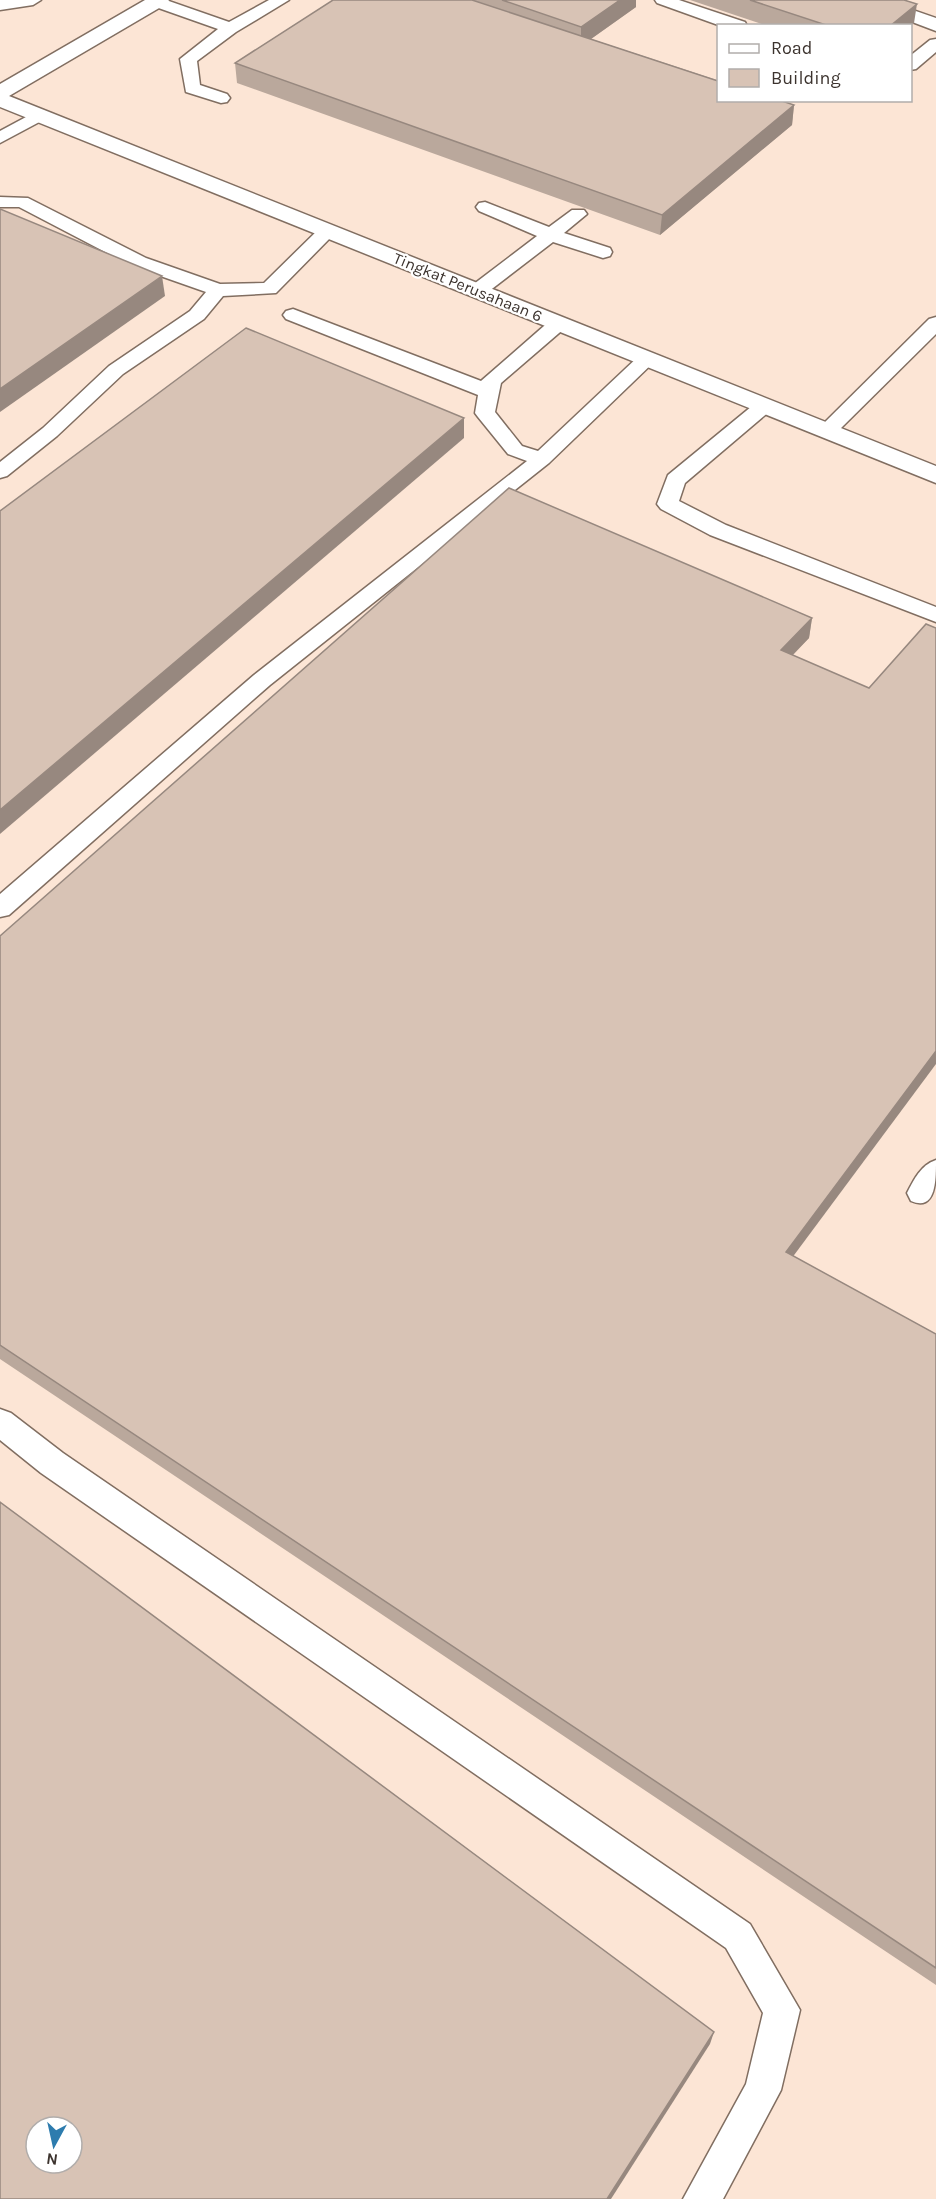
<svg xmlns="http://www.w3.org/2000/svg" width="936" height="2199" viewBox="0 0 936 2199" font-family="Karla,sans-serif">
	<rect width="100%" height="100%" fill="#fcf3ed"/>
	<!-- built -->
	<path fill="#fce5d5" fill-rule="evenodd" d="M0 0H936V2199H0ZM718 26H910V100H718ZM36 2127H72V2163H36Z"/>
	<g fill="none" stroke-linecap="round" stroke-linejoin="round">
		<defs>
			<g id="lane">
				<path d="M0 0H41L33 5 0 10Z"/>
				<path d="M149 0H166L229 22 269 0H289L236 32 197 61 200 85 227 94 230 98 227 102 221 103 186 92 180 59 218 29 150 5Z"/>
				<path d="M655 0H679L745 22 747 26H721L657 3Z"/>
				<path d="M860 0H884L936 18V31L862 3Z"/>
				<path d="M936 39V52L916 69 910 70V56L930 40Z"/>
				<path d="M39 110 45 111 48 115 45 119 0 143V131Z"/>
				<path d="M0 197 28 198 146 258 220 284 264 283 321 227H335L337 231 276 293 223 296 204 319 123 374 57 436 7 476 0 478V462L43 428 109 366 190 311 206 292 132 266 19 207H0Z"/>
				<path d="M485 202 549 227 572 210H584L587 214 564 233 610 248 612 252 610 256 603 258 553 242 484 295H470L467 291 470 287 537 236 479 211 476 207 479 203Z"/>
				<path d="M293 309 481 381 552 319H566L569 323 566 327 501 383 495 412 522 446 538 451 640 355H654L657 359 549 463 270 685 9 915 0 917V894L254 675 527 461 508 454 478 417 475 413 478 395 286 319 283 315 286 311Z"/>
				<path d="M936 317V334L834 435H820L817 431 820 427 929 319Z"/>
				<path d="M764 400 771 402 774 406 771 410 685 483 679 501 726 525 936 607V622L710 535 661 509 657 504 668 475 757 402Z"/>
				<path d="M936 1160C936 1180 936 1212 911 1201L907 1193C914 1179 921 1165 936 1160Z"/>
				<path d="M0 1409 11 1413 63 1453 750 1924 800 2010 781 2090 723 2199H683L746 2084 763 2013 726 1948 41 1473 0 1440Z"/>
			</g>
			<path id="street" d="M145 0H169L166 4 9 96 936 466V483L0 107V84Z"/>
		</defs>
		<!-- lane casing -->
		<use href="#lane" stroke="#816e61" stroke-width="3"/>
		<!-- street casing -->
		<use href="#street" stroke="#816e61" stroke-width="3"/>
		<!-- lane -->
		<use href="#lane" fill="#fff" fill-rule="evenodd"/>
		<!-- street -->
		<use href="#street" fill="#fff" fill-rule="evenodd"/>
	</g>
	<!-- wall -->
	<g fill="#baa89c">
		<path d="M333 0H636V7L591 39 794 105 792 125 660 235 237 83 235 63Z"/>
		<path d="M690 0H904L914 23 910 26H768Z"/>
		<path d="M812 618 809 638 793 655V1256L936 1334V1985L0 1359V936Z"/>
	</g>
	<!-- shaded-wall -->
	<g fill="#97887f">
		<path d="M620 0H636V7L581 46V27Z"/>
		<path d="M917 4 914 23 910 26H890Z"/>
		<path d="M794 105 792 125 660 235 662 215Z"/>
		<path d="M162 276 165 296 0 412V389Z"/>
		<path d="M464 418V438L0 834V810Z"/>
		<path d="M812 618 809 638 778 670 781 650Z"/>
		<path d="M936 1051V1064L783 1270 786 1252Z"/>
		<path d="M714 2032 710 2044 611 2199H607Z"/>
	</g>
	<!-- building -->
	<g fill="#d8c3b5" stroke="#97887f" stroke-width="1.5" fill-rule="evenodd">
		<path d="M333 0H472L718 81V100H779L794 105 662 215 235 63Z"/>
		<path d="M502 0H620L581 27Z"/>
		<path d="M750 0H904L917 4 890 26H829Z"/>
		<path d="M0 209 162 276 0 389Z"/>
		<path d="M246 328 464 418 0 810V511Z"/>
		<path d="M509 488 812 618 781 650 869 688 926 624 936 628V1051L786 1252 936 1334V1968L0 1345V936Z"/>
		<path d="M0 1502 714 2032 607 2199H0ZM36 2127H72V2163H36Z"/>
	</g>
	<g text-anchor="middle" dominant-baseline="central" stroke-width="4.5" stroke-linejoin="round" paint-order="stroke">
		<!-- far-street labels -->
		<g font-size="16" fill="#3c332e" stroke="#fff">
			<text transform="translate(468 287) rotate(22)">Tingkat Perusahaan 6</text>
		</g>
	</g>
	<!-- legend -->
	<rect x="717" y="24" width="195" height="78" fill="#ffffff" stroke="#b1adab" stroke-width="1.5"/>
	<rect x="729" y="44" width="30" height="9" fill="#ffffff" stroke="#b1adab" stroke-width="1.5"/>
	<text x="771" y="54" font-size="18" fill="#3c332e">Road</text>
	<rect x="729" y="69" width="30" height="18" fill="#d8c3b5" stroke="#b1adab" stroke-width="1.5"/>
	<text x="771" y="84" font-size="18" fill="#3c332e">Building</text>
	<!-- north arrow -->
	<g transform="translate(54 2145) rotate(188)"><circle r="28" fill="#ffffff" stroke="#b1adab" stroke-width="1.5"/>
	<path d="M0-4.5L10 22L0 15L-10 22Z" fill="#2d7cae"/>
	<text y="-9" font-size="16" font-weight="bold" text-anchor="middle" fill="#3c332e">N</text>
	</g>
</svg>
